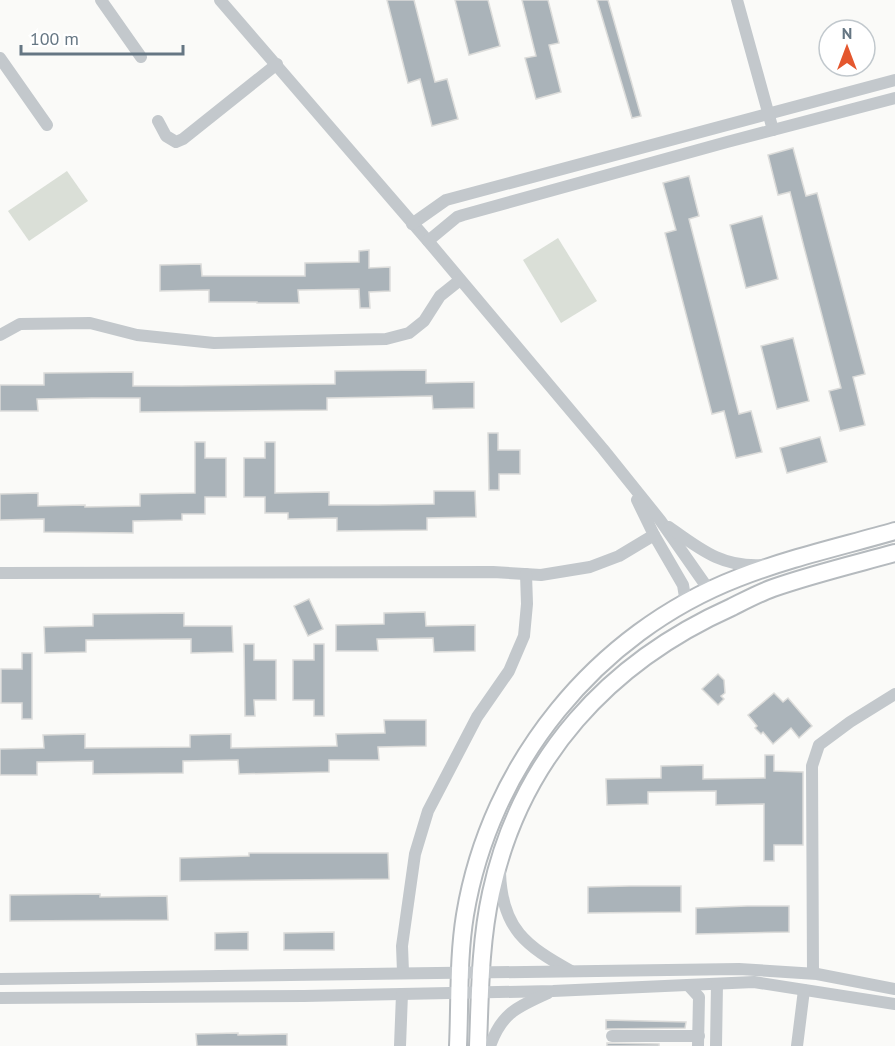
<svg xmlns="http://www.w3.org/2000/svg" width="895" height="1046" viewBox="0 0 895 1046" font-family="'PT Sans',sans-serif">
	<rect width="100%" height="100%" fill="#fafaf8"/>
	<!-- green -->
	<g fill="#dadfd7">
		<path d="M67 171 88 201 29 241 8 211Z"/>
		<path d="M558 238 597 301 561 323 523 260Z"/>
	</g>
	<!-- building -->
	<g fill="#aab3b9" stroke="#dcdcda" stroke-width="1.5">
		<path d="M387 0H414L435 82 447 79 458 119 432 126 420 79 408 83Z"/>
		<path d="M455 0H488L500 46 469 55Z"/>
		<path d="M522 0H548L559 43 549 45 561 92 536 99 525 58 536 56Z"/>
		<path d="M597 0H608L641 116 632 118Z"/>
		<path d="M793 148 806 196 817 193 865 374 853 377 865 425 840 431 829 391 841 388 804 247 790 192 778 195 768 155Z"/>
		<path d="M689 176 699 216 689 219 739 414 751 411 762 452 736 458 724 411 712 414 665 233 676 230 663 183Z"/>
		<path d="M762 216 778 279 746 288 730 225Z"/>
		<path d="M369 250V268L390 267V291L369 292 370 308H360L359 289 298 290 299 303H257V302H209V290L160 291V265L201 264 202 276H305V263L359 262V251Z"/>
		<path d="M793 338 809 401 777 409 761 346Z"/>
		<path d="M426 370V383L474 382V408L433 409 432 396 384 397 327 398V410L140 412V398H92L37 399 38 411H0V385H44V373L133 372V386H181L335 384V371Z"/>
		<path d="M488 433H498V450H520V474H499V490H489Z"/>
		<path d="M820 437 827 462 787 473 780 448Z"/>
		<path d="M195 442H205V458H226V497H205V514H182V520L133 521V533L44 532V519L0 520V494L38 493V506L85 505V507L140 506V494L195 493Z"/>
		<path d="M265 442H275V493L329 492V505H378L434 504V491H475L476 517 427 518V530L337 531V518L288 519V513H265V497H244V458H265Z"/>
		<path d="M309 599 323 629 308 636 294 606Z"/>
		<path d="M425 612 426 626 475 625V651L434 652 433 638 377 639 378 651H336V625L384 624V613Z"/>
		<path d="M184 613V626H232L233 652 191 653V639L86 640V652L45 653 44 627 93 626V614Z"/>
		<path d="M244 644H254V660H276V700H254L255 716H245Z"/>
		<path d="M314 644H324V716H314V700H293V660H314Z"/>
		<path d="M22 653H32V719H22V703H1V669H22Z"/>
		<path d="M718 674 724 680 725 693 721 696 724 699 718 705 702 689Z"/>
		<path d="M774 693 783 702 788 698 812 726 799 738 791 728 773 744 763 732 761 734 755 728 757 726 748 715Z"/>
		<path d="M384 720H426V746L378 747 379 760H329V772L239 774 238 760 183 761V773L93 774V761L37 762V775H0V749L44 748 43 735 85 734V748L190 747V735L231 734V748L337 746 336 734 385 733Z"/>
		<path d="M765 755H774V771L803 772V845H774V861H764V804L716 805V791L648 792V804L607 805 606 779 661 778V766L703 765V779L765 778Z"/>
		<path d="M249 853H388L389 879 180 881V858L249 856Z"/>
		<path d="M629 886H681V912L588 913V887Z"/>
		<path d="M100 894V897L167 896 168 920 10 921V895Z"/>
		<path d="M747 906H789V932L696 934V908Z"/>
		<path d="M248 932V950H215V933Z"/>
		<path d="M334 932V950H284V933Z"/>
		<path d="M606 1020 686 1022 685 1028 606 1029Z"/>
		<path d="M238 1033V1035L287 1034V1046H197L196 1034Z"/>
		<path d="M607 1043 659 1044V1046H607Z"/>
	</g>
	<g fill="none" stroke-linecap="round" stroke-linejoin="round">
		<defs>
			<g id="major">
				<path d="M458 1046C460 1002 458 958 465 915 490 764 596 633 738 578 789 558 843 546 895 531"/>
				<path d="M478 1046C480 994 480 943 491 893 520 758 609 662 732 607 746 600 759 593 773 588 813 574 855 564 895 553"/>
			</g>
		</defs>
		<!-- major casing -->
		<use href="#major" stroke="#b5babe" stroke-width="20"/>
		<!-- minor -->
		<g stroke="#c3c8cc" stroke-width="12">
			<path d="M101 0 141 57"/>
			<path d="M220 0 428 241 603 449 660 520 709 590"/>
			<path d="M737 0 773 130"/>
			<path d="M0 58 47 125"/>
			<path d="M158 121 166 136 176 142 183 139 277 64"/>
			<path d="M412 224 446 200 895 80"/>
			<path d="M428 241 457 217 463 215 727 142 895 98"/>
			<path d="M0 335 20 324 90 323 137 335 214 343 386 339 409 333 424 321 440 296 460 280"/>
			<path d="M637 500 654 535 683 585 685 597 680 605"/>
			<path d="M669 527C701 550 723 568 764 565"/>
			<path d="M0 573 493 572 541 575 590 567 619 556 654 535"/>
			<path d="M500 873C502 929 526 946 571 971"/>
			<path d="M403 972 402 946 415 854 428 811 477 717 509 671 524 636 527 604 526 574"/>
			<path d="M813 973 812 766 819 745 850 722 895 694"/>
			<path d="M0 979 739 969 817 974 895 989"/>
			<path d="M688 985 699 997 698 1046"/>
			<path d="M0 998 304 996 553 991 754 982 895 1004"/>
			<path d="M612 1036H699"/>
			<path d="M400 1046 402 994"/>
			<path d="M490 1046C502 1012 518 1007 548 993"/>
			<path d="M716 1046 717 984"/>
			<path d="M797 1046 804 990"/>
		</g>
		<!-- major -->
		<use href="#major" stroke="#fff" stroke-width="16"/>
	</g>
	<!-- north arrow -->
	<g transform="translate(847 48)"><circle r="28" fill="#ffffff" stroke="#c1c8cd" stroke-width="1.5"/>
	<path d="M0-4.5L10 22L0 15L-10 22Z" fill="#e4572e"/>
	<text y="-9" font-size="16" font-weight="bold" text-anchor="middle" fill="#657683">N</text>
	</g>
	<!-- scale -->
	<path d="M21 45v9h162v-9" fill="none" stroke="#657683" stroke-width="3"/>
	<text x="30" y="45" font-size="18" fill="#657683" stroke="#ffffff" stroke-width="4.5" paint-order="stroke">100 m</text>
</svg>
